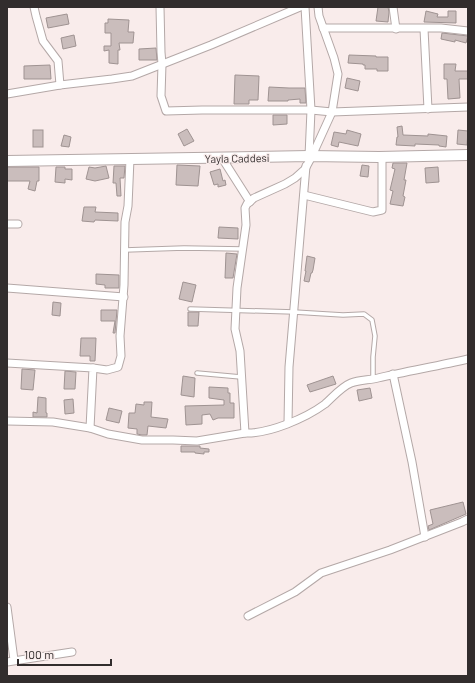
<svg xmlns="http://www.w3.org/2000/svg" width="475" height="683" viewBox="0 0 475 683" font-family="Barlow,sans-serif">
	<rect width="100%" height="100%" fill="#f9eceb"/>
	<!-- building -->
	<g fill="#cabdbc" stroke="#9f9392">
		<path d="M378 7H388L389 12 388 22 376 21Z"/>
		<path d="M426 11 438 14 437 17H448V11H456V23L424 22Z"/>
		<path d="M67 14 69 24 48 28 46 18Z"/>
		<path d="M108 19 129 20 128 32H134L133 43H119L120 50H118V64L109 63V50L104 51V46H111V33H105V23H108Z"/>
		<path d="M442 33 468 36 466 43 455 40V42L441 39Z"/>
		<path d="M74 35 76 46 63 49 61 38Z"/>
		<path d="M156 48 157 60H139V49Z"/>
		<path d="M349 55 376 56V57H388V71H377V69H365V65H363V64L348 63Z"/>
		<path d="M444 64H456L455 71H468V79H459L460 98 448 99 447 79H444Z"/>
		<path d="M50 65 51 79H24V66Z"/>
		<path d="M235 75 259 76 258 100H249V104H234Z"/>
		<path d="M347 78 360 81 358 91 345 88Z"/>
		<path d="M269 87 289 88H305L306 103H300V99L288 100V101H268Z"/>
		<path d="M273 115H287V124L273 125Z"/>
		<path d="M402 126 403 135 428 136V134L447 136 446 147 439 146V145L415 144V146L396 145 397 137H398L397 127Z"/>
		<path d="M187 129 194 141 184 146 178 134Z"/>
		<rect x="33" y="130" width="10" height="17"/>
		<path d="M347 130 361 134 358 146 339 142 338 147 331 145 334 132 346 134Z"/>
		<path d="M458 130 468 131 467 145 457 144Z"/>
		<path d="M64 135 71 137 69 147 61 146Z"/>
		<path d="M393 163H407L404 180H406L403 196 405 197 403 206 390 204 393 191 390 190 395 169 392 168Z"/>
		<path d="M177 165 200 166 198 186 176 185Z"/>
		<path d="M362 165 369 166 368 177 360 176Z"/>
		<path d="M106 166 109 178 95 181 86 179 89 167 95 168Z"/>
		<path d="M114 166H125L124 178H120L121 196H117L116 183H113Z"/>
		<path d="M7 167H39V181H37L35 191 28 189 30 181H7Z"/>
		<path d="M56 167H65V169H72V180L65 179V183L55 182Z"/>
		<path d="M438 167 439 182 426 183 425 168Z"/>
		<path d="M220 169 223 181 225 180 226 185 218 187V184L214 185 210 172Z"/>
		<path d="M84 207H96L95 212 118 213V221L95 220 94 222 82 221Z"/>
		<path d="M219 227 238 228V239L218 238Z"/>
		<path d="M226 253 237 254 233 278H225Z"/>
		<path d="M307 256 315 258 313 270 312 273H311L309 282 304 281 306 271H305Z"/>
		<path d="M96 274 119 275V288H105V285L96 284Z"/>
		<path d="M183 282 196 285 192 302 179 299Z"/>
		<path d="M53 302 61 303 60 316 52 315Z"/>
		<path d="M101 310H117L115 333H113L115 321H101Z"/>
		<path d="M188 312H199L198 326H188Z"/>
		<path d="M81 338H96L95 361H90V356H80Z"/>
		<path d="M22 369 35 370 33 390 21 389Z"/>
		<path d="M65 371 76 372 75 389H64Z"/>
		<path d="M183 376 195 378 194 397 181 395Z"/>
		<path d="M333 376 336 384 310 392 307 385Z"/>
		<path d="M209 387 228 388V393H230V403H234V418H218L213 420 210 414 202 415V424L186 425 185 406 224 405V400L209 398Z"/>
		<path d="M370 388 372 398 359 401 357 390Z"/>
		<path d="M38 397 46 398V413H47V417H33V412L37 413Z"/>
		<path d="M73 399 74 413 65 414 64 400Z"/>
		<path d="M144 402H152L151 417 168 419 166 428 148 426 147 435H142L137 434V429L128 428 129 413H135L136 404 144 405Z"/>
		<path d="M109 408 122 411 119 423 106 420Z"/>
		<path d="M181 446H200V448L209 449V452H204V454L195 453V452H181Z"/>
		<path d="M463 502 466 514 429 530 428 526 433 524 430 510Z"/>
	</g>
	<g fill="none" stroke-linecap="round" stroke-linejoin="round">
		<defs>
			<g id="lane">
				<path d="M125 250 184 248 243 249"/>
				<path d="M190 309 294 312 343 315 364 314 372 320 375 336 373 357V379"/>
				<path d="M197 373 241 377"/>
			</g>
			<g id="street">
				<path d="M34 7 36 16 43 41 58 61 60 85"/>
				<path d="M160 7 161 52 162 64 161 96 166 111 202 110H311L332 112 468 107"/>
				<path d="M305 7 311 110 309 156"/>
				<path d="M393 7 396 29"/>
				<path d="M323 28H441L468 31"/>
				<path d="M424 29 428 109"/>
				<path d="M7 94 60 85 112 79 132 76 211 45 300 7"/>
				<path d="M222 158 250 202"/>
				<path d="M304 195 373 212 382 210V157"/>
				<path d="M7 224H18"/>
				<path d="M7 288 124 297"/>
				<path d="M7 363 93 368 90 428"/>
				<path d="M93 368 107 370 118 367 121 356 120 336 124 285 125 222 128 206 130 159"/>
				<path d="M393 374 412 462 425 537"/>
				<path d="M7 421 53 422 90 428 108 434 142 440H173L197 441 245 433C269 434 306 418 325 404 333 397 341 387 351 383 359 380 370 380 378 378 408 371 438 366 468 359"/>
				<path d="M288 423 289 367 306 166"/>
				<path d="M245 433 240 351 235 329 237 288 246 225 245 208 247 204 254 198 285 184 295 178 305 169 312 156 332 112 338 74 334 58 319 16 318 7"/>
				<path d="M7 607 14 660"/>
				<path d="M248 616 295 592 321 573 390 550 462 522 468 519"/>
				<path d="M7 662 72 652"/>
			</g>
			<path id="secondary" d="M7 161 309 156 379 157 468 155"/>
		</defs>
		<!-- lane casing -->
		<use href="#lane" stroke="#b4a8a7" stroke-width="5.5"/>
		<!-- street casing -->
		<use href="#street" stroke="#b4a8a7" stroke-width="9"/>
		<!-- secondary casing -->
		<use href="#secondary" stroke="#b4a8a7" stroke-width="12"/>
		<!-- lane -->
		<use href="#lane" stroke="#fff" stroke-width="3.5"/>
		<!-- street -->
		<use href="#street" stroke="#fff" stroke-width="7"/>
		<!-- secondary -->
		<use href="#secondary" stroke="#fff" stroke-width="10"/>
	</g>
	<g text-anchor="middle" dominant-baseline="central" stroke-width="3" stroke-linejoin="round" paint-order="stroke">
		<!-- street labels -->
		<g font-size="11" fill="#322d2d" stroke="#f9eceb">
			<text transform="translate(237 158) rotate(-1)">Yayla Caddesi</text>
		</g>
	</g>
	<!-- border -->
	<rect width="475" height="683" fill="none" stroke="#322d2d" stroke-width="16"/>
	<!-- scale -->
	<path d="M18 659v6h93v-6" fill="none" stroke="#322d2d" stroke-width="2"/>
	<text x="24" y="659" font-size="12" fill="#322d2d" stroke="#f9eceb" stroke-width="3" paint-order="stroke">100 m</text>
</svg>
